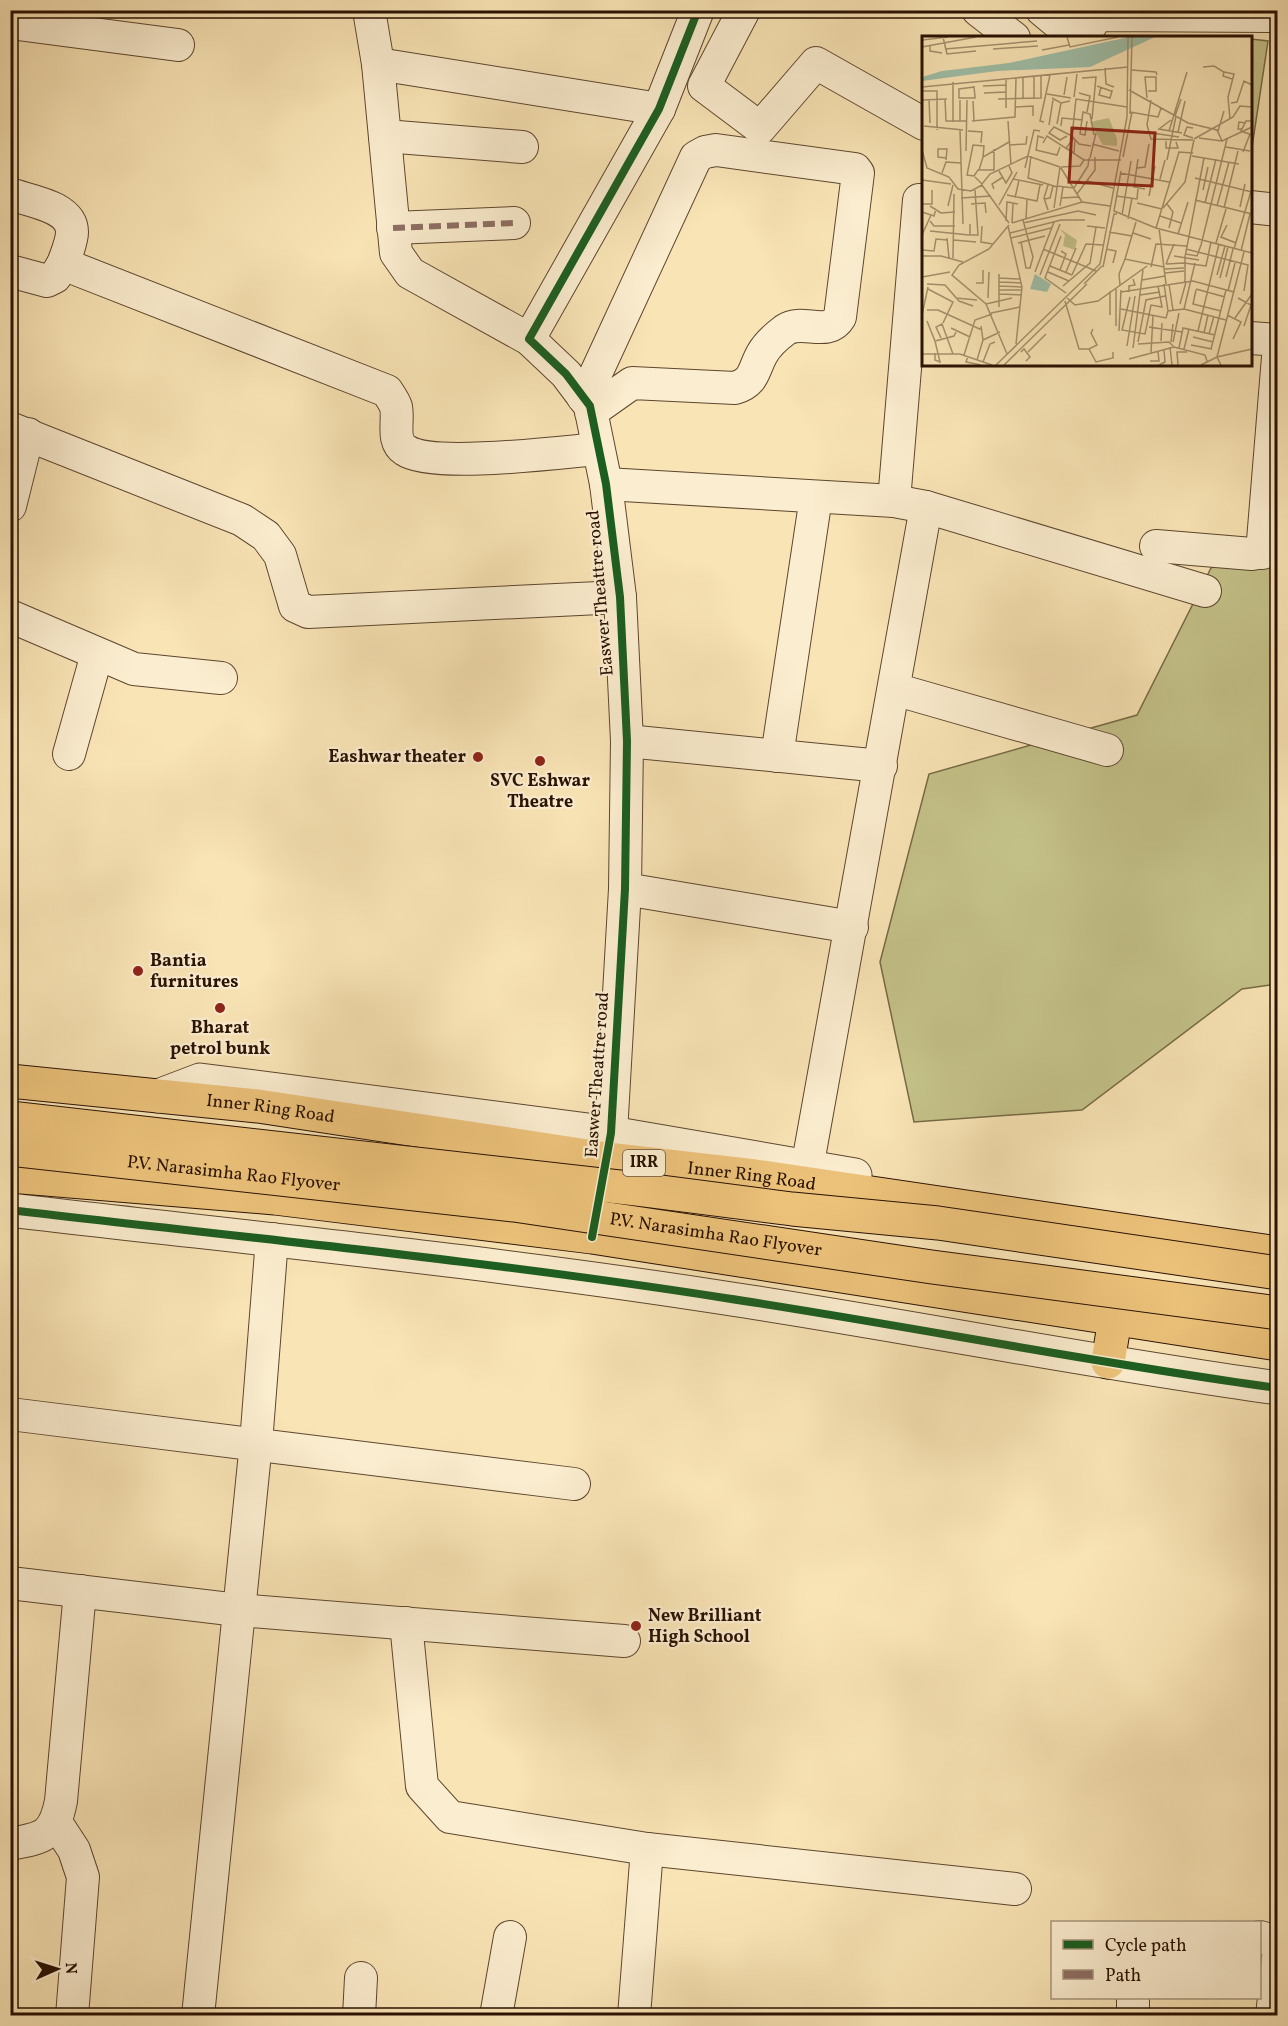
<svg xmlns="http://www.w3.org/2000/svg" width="1288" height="2026" viewBox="0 0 1288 2026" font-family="Vollkorn,serif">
	<rect width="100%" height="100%" fill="#f9e4b5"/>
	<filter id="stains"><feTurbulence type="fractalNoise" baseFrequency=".00333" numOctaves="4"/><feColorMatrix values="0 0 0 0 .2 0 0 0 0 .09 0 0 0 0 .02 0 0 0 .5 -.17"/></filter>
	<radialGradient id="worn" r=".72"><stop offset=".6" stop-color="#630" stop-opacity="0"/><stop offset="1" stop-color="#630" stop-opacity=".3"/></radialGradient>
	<!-- green -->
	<g fill="#c4c289" stroke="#766a46" stroke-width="1.5">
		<path d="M1251 39 1268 41 1251 154 1250 39Z"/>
		<path d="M1277 533V984L1242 989 1082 1110 914 1122 880 962 929 774 1137 715 1211 568Z"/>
	</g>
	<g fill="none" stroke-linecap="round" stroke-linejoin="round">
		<defs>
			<g id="minor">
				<path d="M369 10 378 64 396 253 410 273 529 339"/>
				<path d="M744 10 704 86 760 128 816 63 924 124"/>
				<path d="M978 10 1014 38"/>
				<path d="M1042 10 1076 38"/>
				<path d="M10 23 178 45"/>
				<path d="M1083 38 1097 15 1278 16"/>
				<path d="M378 64 659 109"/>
				<path d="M385 136 522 147"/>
				<path d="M10 194C29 201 72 206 72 232 72 242 66 255 63 264L387 391C390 396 394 401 396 407 399 421 391 441 405 450 432 469 562 452 598 449"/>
				<path d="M1250 207 1278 210"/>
				<path d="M393 228 514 223"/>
				<path d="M10 271 47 281 55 277 63 264"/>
				<path d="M1250 338 1278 340"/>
				<path d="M583 397 592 382 696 157 705 152 716 150 855 169 858 173 840 317C828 338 802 318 785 330 777 336 767 345 762 354 753 370 755 382 735 388L632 383 591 412"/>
				<path d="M10 428 242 520 266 536 280 555 295 606 308 612 620 597"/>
				<path d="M606 484 894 501 926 507 1205 591"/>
				<path d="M894 501 919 200 924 201"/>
				<path d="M10 506 28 434"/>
				<path d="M1156 546 1252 554 1278 550"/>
				<path d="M1262 553 1278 357"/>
				<path d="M10 616 134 669 221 678"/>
				<path d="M894 689 1107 750"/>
				<path d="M627 741 881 766"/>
				<path d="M69 754 97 654"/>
				<path d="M777 756 816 497"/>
				<path d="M625 889 852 927"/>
				<path d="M607 1159 611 1133 625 889 627 741 620 597 606 484 590 406 566 374 529 339 659 109 698 10"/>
				<path d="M804 1185 926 507"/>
				<path d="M10 1414 574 1484"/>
				<path d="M10 1583 238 1610 624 1641"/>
				<path d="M406 1623 422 1786 450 1817 647 1849 1015 1889"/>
				<path d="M57 1824 74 1850 83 1877 72 2016"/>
				<path d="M10 1844C44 1838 54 1836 61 1801L80 1591"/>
				<path d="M1260 1937 1274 1941 1278 1939"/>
				<path d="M1133 1998V2016"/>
				<path d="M198 2016 256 1443 272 1239"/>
				<path d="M359 2016 361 1978"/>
				<path d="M496 2016 510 1937"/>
				<path d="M634 2016 647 1849"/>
				<path d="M1272 2016 1278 1958"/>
			</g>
			<g id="tertiary">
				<path d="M158 1096 200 1080 611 1133 855 1175"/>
				<path d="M10 1210C249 1238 488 1261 725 1298 910 1326 1093 1363 1278 1388"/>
			</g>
			<g id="primary">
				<path id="s1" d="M10 1081 258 1106 607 1159 755 1176 1278 1253"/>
				<path d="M10 1176 275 1198 592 1237 1278 1344"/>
				<path d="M1108 1362 1115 1319"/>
			</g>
		</defs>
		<!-- minor casing -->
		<use href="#minor" stroke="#5d462f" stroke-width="34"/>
		<!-- tertiary casing -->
		<use href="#tertiary" stroke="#5d462f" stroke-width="35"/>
		<!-- primary casing -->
		<use href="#primary" stroke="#291102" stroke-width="35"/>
		<!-- minor -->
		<use href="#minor" stroke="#fbedcf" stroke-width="32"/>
		<!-- tertiary -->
		<use href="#tertiary" stroke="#fbedcf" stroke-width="33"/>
		<!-- primary -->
		<use href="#primary" stroke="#ecc27a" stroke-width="33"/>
		<defs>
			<g id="motorway-bridge">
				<path d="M10 1118 637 1189 792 1209 938 1223 1278 1273"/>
				<path id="s2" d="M10 1149 514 1205 932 1267 1278 1313"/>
			</g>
		</defs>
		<!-- motorway-bridge casing -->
		<use href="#motorway-bridge" stroke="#291102" stroke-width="35" stroke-linecap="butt"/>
		<!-- motorway-bridge -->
		<use href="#motorway-bridge" stroke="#ecc27a" stroke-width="33"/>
		<!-- quiet -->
		<path stroke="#8d6e63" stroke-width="6" stroke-dasharray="12 6" stroke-linecap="butt" d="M393 228 514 223"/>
		<defs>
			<g id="cycleway">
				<path d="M10 1210C249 1238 488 1261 725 1298 910 1326 1093 1363 1278 1388"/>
				<path d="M592 1237 611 1133 625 889 627 741 620 597 606 484 590 406 566 374 529 339 659 109 698 10"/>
			</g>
		</defs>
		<!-- cycleway casing -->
		<use href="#cycleway" stroke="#fbedcf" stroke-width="11"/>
		<!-- cycleway -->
		<use href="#cycleway" stroke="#1b5e20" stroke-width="8"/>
	</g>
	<!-- markers -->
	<g fill="#8f2418" stroke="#fbedcf" stroke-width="2">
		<circle cx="478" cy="757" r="6"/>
		<circle cx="540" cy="761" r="6"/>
		<circle cx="138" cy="971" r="6"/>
		<circle cx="220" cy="1008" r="6"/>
		<circle cx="636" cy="1626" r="6"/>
	</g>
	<g text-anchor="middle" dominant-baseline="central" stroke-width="4.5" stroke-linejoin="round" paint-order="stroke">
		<!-- shield labels -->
		<rect fill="#fbedcf" stroke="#685340" stroke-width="1.5" x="623" y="1150" width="42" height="26" rx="4.5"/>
		<g font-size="16" font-weight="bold" fill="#291102">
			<text x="644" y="1163">IRR</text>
		</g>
		<!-- street labels -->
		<g font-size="18" fill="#291102" stroke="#fbedcf">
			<text transform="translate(601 593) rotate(-95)">Easwer Theattre road</text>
			<text transform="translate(598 1075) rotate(-86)">Easwer Theattre road</text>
			<text stroke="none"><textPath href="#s1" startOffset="262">Inner Ring Road</textPath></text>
			<text stroke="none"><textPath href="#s2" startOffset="225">P.V. Narasimha Rao Flyover</textPath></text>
			<text stroke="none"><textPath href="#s1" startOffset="748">Inner Ring Road</textPath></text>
			<text stroke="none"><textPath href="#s2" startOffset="711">P.V. Narasimha Rao Flyover</textPath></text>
		</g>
		<!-- poi labels -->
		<g font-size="18" font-weight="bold" fill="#291102" stroke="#fbedcf">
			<text x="466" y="757" text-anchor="end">Eashwar theater</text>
			<text x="540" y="781">SVC Eshwar<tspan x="540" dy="21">Theatre</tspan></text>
			<text x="150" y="961" text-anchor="start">Bantia<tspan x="150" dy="21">furnitures</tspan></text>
			<text x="220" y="1028">Bharat<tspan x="220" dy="21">petrol bunk</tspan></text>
			<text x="648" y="1616" text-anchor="start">New Brilliant<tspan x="648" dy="21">High School</tspan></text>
		</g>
	</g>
	<!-- overview -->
	<g transform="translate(922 36)">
		<rect width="330" height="330" fill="#f9e4b5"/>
		<path d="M187 82 195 103V110L181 109 168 86ZM138 193 155 204 153 214 141 210 143 199Z" fill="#c4c289"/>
		<path d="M207 1H233L168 31 75 35 0 45V41L20 35 87 27ZM113 238 129 248 125 256 108 253Z" fill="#9fbfa8"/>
		<path fill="none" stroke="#a6906d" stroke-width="1.5" d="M21 1 25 18 54 15M145 1 148 11 196 1M0 4 26 1M8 9V15L20 17M0 11 54 1M23 13 115 5M71 13 116 10M120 14 147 9M281 31 292 30 302 36 301 40 310 43M183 32 184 48 192 51M210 34 234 36 235 39M302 36 312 38 306 61 308 83M84 42V72M160 42 174 41 170 83M52 50V51L53 61V62H37V53L52 51M61 50 84 49M175 50 189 55H190L188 62 177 59 179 51M0 51 206 31M207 54 266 87 295 94 300 105M0 55H15V94M62 57 84 56M157 57 168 60 165 76M125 58 149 62M142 59 145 41M152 61 155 38M130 62 139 67 148 65M225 62 223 41H234V55H226M7 63 8 87M23 63 24 85H45M76 63 119 62V40M101 63V41M112 63V40M0 64V97M0 64 25 63M38 64V85M229 64 225 89 229 103 271 104M51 65 52 85M309 67 315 66 322 45 330 49M94 71 111 70V80M208 76 236 81 239 72M208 78 210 1M253 80 259 63M249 84 237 93 260 97M50 85 93 81 94 42M86 85 89 129M165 85 163 99 158 98 161 76 168 78 172 99M330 85H324L319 95 330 99M31 86V46M122 86 118 85 128 39M135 88 139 67M127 89 131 64M2 90 41 94M139 90 140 82 161 84M320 93H316L317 86 324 87M38 94 41 188M46 95 60 96 59 107M247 95 265 36M296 95 302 75M256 96 263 65M230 97 257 101M145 100 138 104 127 97 132 91 150 100M152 102 144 112 152 117 153 103M271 102 262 99 265 91 271 92M277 102 300 105 330 91M272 103 311 81 318 70 330 71M244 105V112H256L254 106M121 107 125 100 162 124H199M170 108 197 115M87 109 104 108 105 100M169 110 157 108 150 100 154 63 205 71M304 111 328 115M0 114 5 132 27 141 36 153 49 155 60 149 87 187M114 114 135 119 138 111M44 115 45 64M114 115 116 100 122 102M321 116 328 98M270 120 317 128M61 121 62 110 51 109 45 139 52 140 56 134H72V113M201 121 210 76M24 122 16 121V113H25L24 124M168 122 174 97M216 123 212 151 223 153M245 124 254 80M139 131 158 130 162 124M103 132 112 94 118 95M139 132 160 166M215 132 223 131 227 108M57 134 61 121 87 106M77 135 84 147 90 137 87 130M199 135 192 175 234 192 330 217M20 137 24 126 39 127M198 137 247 146M53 141 60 148 68 138 106 120 138 131M106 142 135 151M273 142 330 156M91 143 121 149M106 143 109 120M238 143 243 124M0 144 29 148M165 145 191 152M126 149 122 162 126 174M135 150 152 152 166 130 167 122M72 153 70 148 81 141M281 154 286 131M155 158 173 134V121M85 159 115 165 118 149M194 160 215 163 216 153M227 160 233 130M39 162 69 160M93 162 97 144M139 162 157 161M122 163 128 162 131 150M273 164 330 178M215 167 240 173M283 167 294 123M0 168H10V154M49 168 63 167 64 177M245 168 251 176 247 192M77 169 95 136M8 170 19 177 33 176M26 170 31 149M138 170 141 151M295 170 307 126M318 171 323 148M132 172 138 131M241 172 263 146 272 104M302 172 316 115M0 176 12 180 14 173M200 179 209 125M238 180 259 187M104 183 105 164M206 183 210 162M8 185 12 190H33M84 185 85 166 96 168M90 187 160 166 188 170M90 187 91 168M101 187 156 175 174 179M48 188V199H56L53 154M305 189 299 201 314 207M60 190 59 206 71 208M86 190 100 251 94 308M165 190 183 192M234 192 257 116 271 117M237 192 244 248M8 195 47 199M187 196 210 200M88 197 139 184H163M211 197 229 203M256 198 266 166M0 199 9 179M139 200 123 242 144 257M25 202 27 222M89 202 129 192M32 204 54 206M99 206 104 232H108L111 221 101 184M96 207 123 200M294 207 304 173M121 213 174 235M184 213 194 215 191 227M264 213 326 229 322 255M312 213 329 155M0 214 12 215 14 203 25 204M319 215 328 178M264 218 275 220 279 209 305 103M0 220H19L41 226M252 220 277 224M31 222 32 158M203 223 214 186M262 227 284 230 289 206M244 228 252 208M244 228 262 227M128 230 150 239M181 231 192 178H195M229 231 234 208 265 210M243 233 262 232M138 234 144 218 139 215M113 236 132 186M126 236 147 245M144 236 154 212M243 237 262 235M77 238V271M118 239 138 188M150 239 164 208 181 209M295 239 303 210M0 241 28 236M304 241 311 213M77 242 98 243M298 242 306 211M220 244 243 240M77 246 99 247M263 246V221L282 122M54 247H61V234M5 248 23 249 37 265 51 270M162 248 180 230M242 248 246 275M247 248 251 274M198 249 197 238 203 223 242 231M77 250 100 251M141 250 168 227 174 191M6 253 31 266 21 287M274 253 303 261M77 254H100M274 254 271 268 299 275M306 255 313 227M199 256 271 245 312 256M207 256V250L213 249 211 243M77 258 100 259M218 259 238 256M208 261 200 294 223 298 229 269 240 271 236 250M34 262 55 264M66 262 67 236M145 262 153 269 176 265 225 230M316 262 329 269 322 290M143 265 157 313H167L174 326 191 322V316M64 268 90 262M258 268 264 246M199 273 244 282 246 275 262 273 304 284M262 273 273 227M5 274H16L60 294M69 277 98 271M0 279 6 251M188 279V255M305 279 319 286 311 303M313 282 330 258M5 285 13 305 32 300 34 296M194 290V252M227 291 260 296M29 292 48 301M197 295 199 254M276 295 297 208M282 297 286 279M287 298 292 280M271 301 291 306M19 302 14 291 20 288 31 318M61 304 78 296M239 305 240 287M216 306 224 264 243 260M249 306 251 288M251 306 257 277M216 308 247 306 252 311M269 309 290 313M205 310 213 260M248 311 250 329M211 312 221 234M257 312 261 292 293 299M167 313 175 309 169 297 171 293M262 313 267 293M289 313 304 254M99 316 102 313 108 321 104 325M106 316 124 298M13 317V324L18 326 13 305M229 317 231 279M0 318H38L70 329M85 318 64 268 30 239 37 229 67 213 87 189M42 319 53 284 70 278M46 320 44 326 59 329M207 323 252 311 283 319 285 325M55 324 61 304 59 290M228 325H237L236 316M61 326 68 308 73 306M74 329 178 228 205 81 206 1M82 329 165 248M237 329 243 326 242 314M256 329 255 316H265M279 329 295 321 330 313M299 329 295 321 322 216"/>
		<path fill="#8f2418" fill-opacity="0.15" stroke="#8f2418" stroke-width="3" d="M150 92 233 97 230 150 147 146Z"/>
		<rect width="330" height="330" fill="none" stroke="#291102" stroke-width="3"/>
	</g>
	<!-- margin -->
	<rect width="1288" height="2026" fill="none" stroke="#f9e4b5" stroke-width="36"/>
	<rect x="12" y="12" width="1264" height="2002" fill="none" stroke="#291102" stroke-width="3"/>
	<rect x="18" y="18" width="1252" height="1990" fill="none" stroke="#291102" stroke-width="1.5"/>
	<!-- legend -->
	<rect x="1051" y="1921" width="210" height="78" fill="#fbedcf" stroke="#a7957d" stroke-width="1.5"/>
	<rect x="1063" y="1940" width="30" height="9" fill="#1b5e20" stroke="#a7957d" stroke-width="1.5"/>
	<text x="1105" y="1951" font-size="18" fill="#291102">Cycle path</text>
	<rect x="1063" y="1970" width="30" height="9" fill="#8d6e63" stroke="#a7957d" stroke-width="1.5"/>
	<text x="1105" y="1981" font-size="18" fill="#291102">Path</text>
	<!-- north arrow -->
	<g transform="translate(57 1969) rotate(87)" stroke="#fbedcf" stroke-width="4.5" paint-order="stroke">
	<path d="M0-4.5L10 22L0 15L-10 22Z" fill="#291102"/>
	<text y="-9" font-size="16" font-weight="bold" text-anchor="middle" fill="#291102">N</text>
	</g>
	<rect width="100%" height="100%" filter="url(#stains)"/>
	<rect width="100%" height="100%" fill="url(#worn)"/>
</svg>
